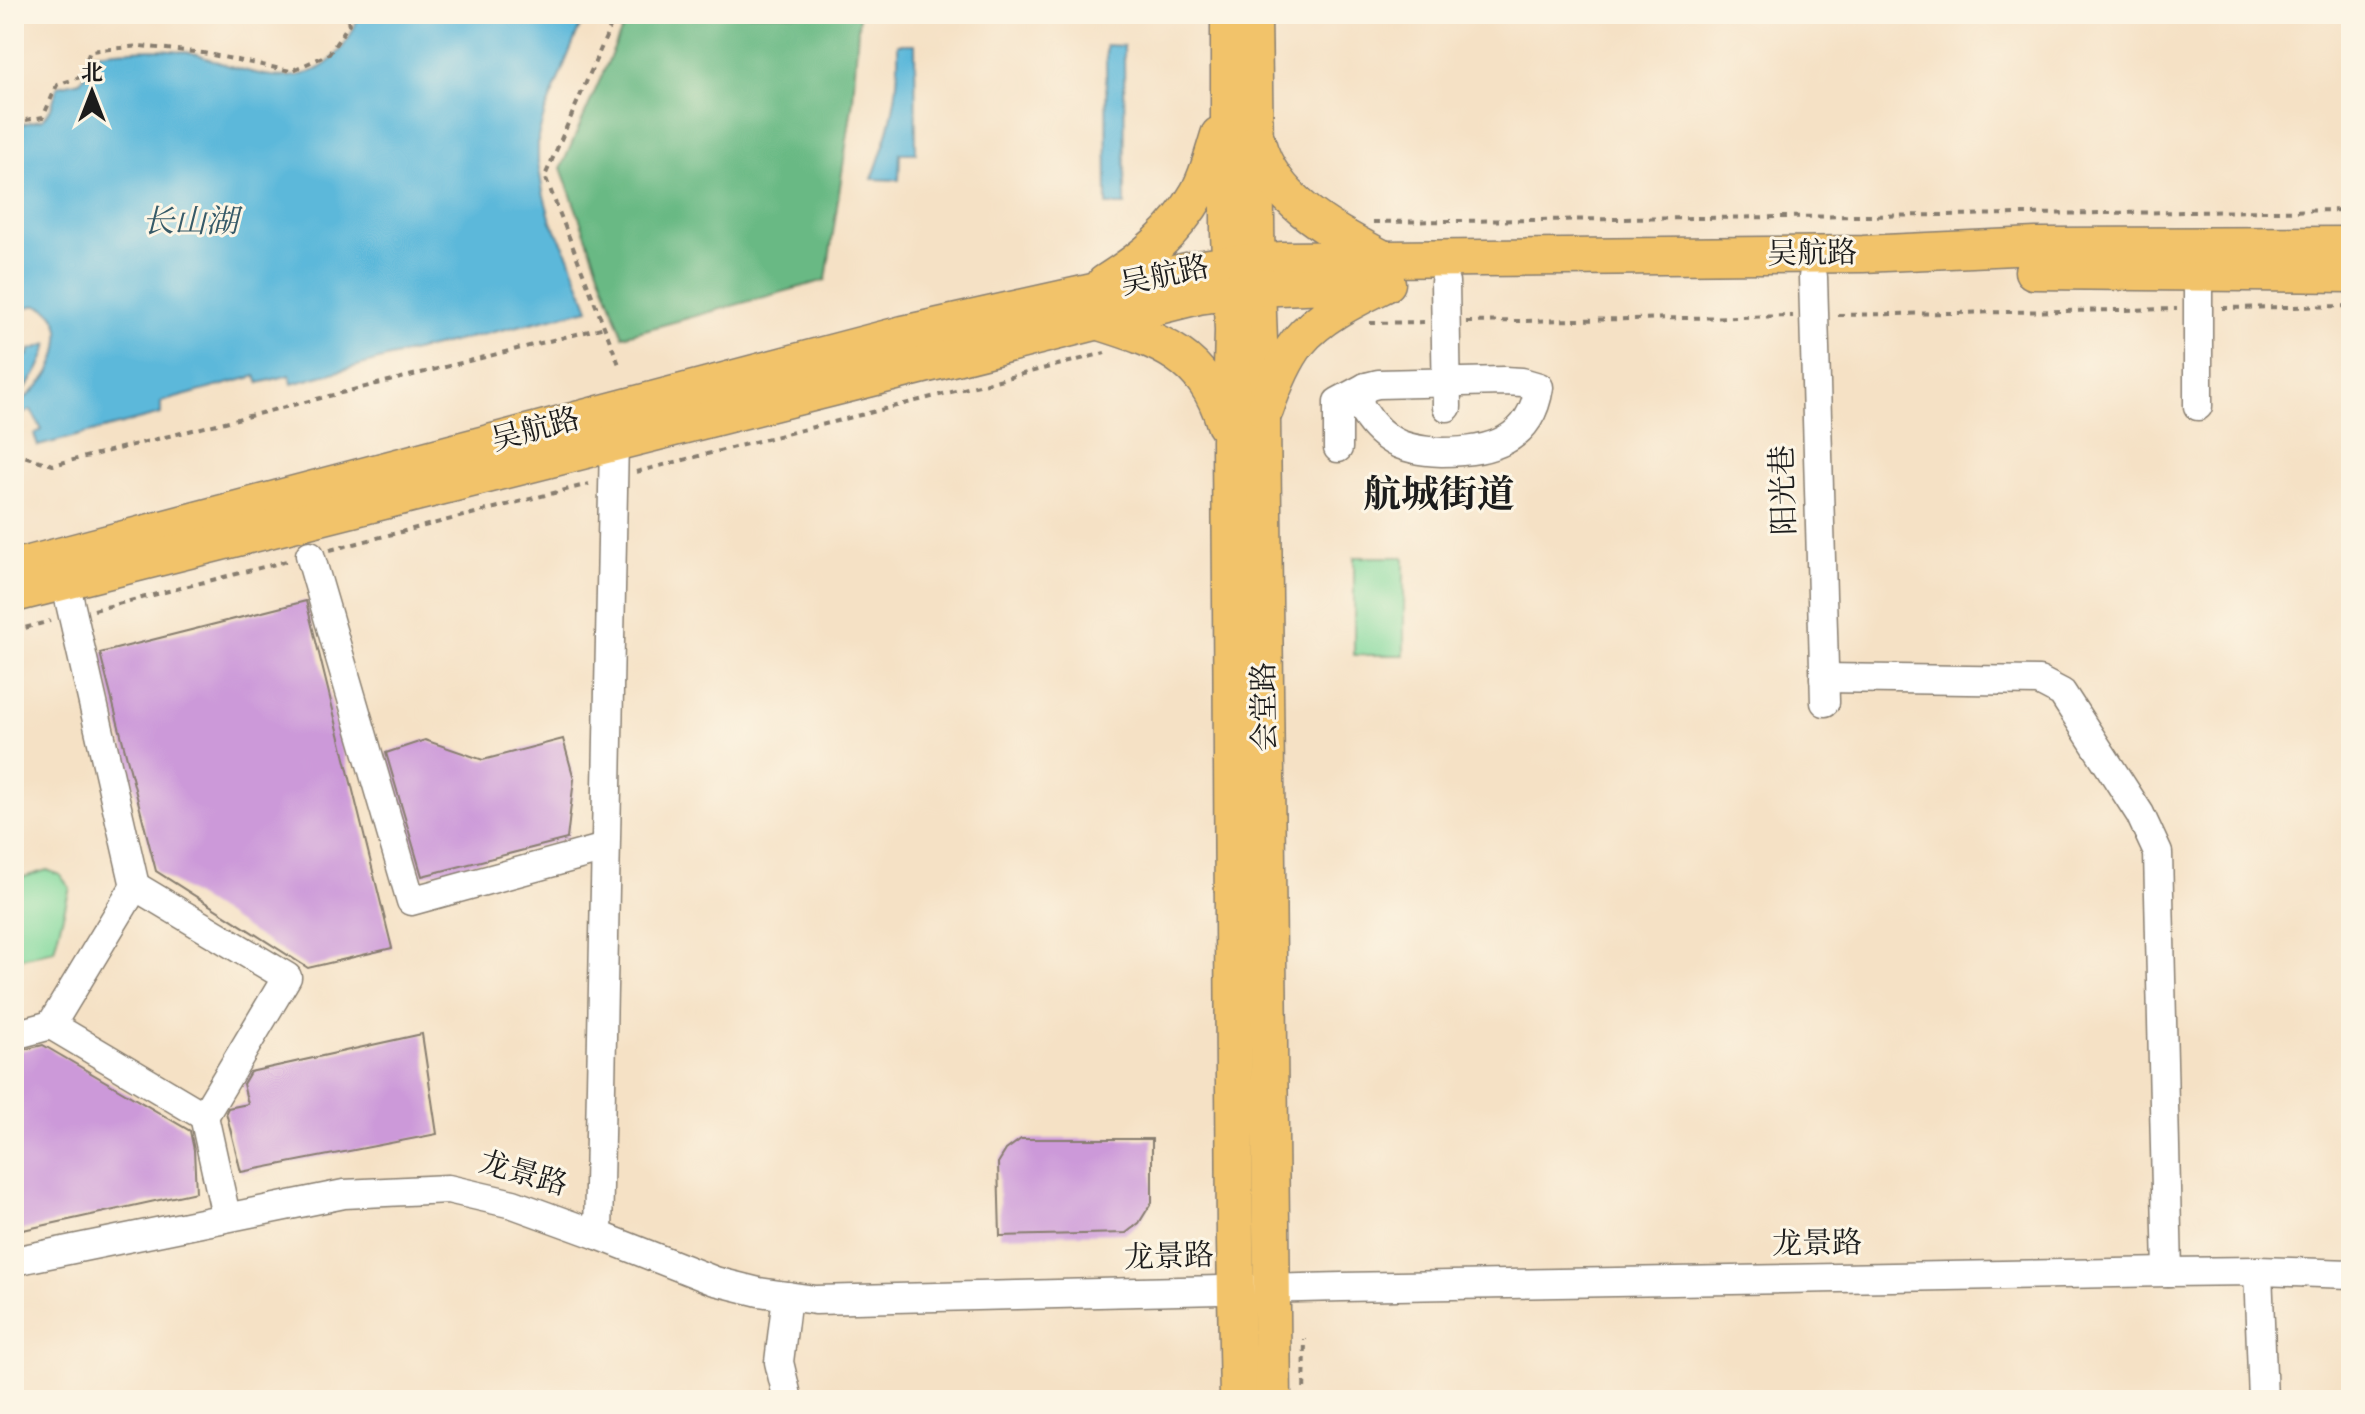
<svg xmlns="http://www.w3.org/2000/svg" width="2365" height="1414" viewBox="0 0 2365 1414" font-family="'Old Standard TT','Noto Serif SC',serif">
	<rect width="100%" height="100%" fill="#fcf5e5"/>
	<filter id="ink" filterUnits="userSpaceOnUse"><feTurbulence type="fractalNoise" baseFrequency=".0125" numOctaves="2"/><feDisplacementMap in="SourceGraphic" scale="16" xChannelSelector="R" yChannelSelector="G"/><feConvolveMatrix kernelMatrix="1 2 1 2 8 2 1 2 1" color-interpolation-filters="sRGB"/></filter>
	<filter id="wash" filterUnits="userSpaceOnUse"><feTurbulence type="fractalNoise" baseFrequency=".006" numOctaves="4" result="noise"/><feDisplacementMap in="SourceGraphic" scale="32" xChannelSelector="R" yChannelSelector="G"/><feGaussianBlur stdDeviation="1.8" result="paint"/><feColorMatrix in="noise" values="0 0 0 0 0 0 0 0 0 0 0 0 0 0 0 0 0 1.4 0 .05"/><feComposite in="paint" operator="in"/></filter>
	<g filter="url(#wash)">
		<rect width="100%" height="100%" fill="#f5e1c5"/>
		<!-- green -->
		<g fill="#82d99d" stroke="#4f7a5c" stroke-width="2">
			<rect x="1354" y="557" width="50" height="98"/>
			<path d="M47 870 60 875 70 888 54 950 14 960V880Z"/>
		</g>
		<!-- forest -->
		<path fill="#69b984" stroke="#426a50" stroke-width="2" d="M629 14H859L853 100 826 280 623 336 561 168Z"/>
		<!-- water -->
		<g fill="#5cb8da" stroke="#3c6a7b" stroke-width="2">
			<path d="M359 14H585L545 112 538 137V163L543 192 551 221 569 256 589 309 390 357 292 384 290 375 259 383 256 376 161 402V414L38 446 34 434 42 430 31 410 22 414 18 404C31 393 45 383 52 367 57 357 60 342 59 330 55 305 31 297 14 317V126L43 119 51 108 58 86 80 81 91 65 94 53C128 50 165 46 198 54 203 56 209 59 215 61 252 74 298 89 331 60 344 48 354 31 359 14Z"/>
			<path d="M898 44H915L916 153H900L899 180 872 179C890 131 900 96 898 44Z"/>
			<path d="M1106 45 1124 46 1125 205H1107Z"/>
			<path d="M48 344C43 364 33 385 14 396V347L20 353 28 356 30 350Z"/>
		</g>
		<g id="blocks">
			<!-- building -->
			<g fill="#cc99d9">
				<path d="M306 601 392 948 308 968 156 871 100 653Z"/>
				<path d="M563 739 574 779 567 839 422 876 386 753 425 740 483 760Z"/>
				<path d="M422 1034 437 1134 241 1172 226 1112 228 1108 248 1104 243 1084 250 1072Z"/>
				<path d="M43 1045 190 1131 194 1150 196 1192 14 1232V1052Z"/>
				<path d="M1021 1139H1152V1202L1139 1223 1126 1233 1000 1236 998 1163 1006 1150Z"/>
			</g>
		</g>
	</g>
	<g filter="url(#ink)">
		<use href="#blocks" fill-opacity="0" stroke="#887e70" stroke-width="2"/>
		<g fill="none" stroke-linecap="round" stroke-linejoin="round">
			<defs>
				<g id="minor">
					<path d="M2198 272V406"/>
					<path d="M1813 277 1825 702"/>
					<path d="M1445 282 1447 407"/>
					<path d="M1504 381 1522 382 1539 387C1531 441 1490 452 1442 452 1424 451 1403 449 1388 438 1374 429 1364 414 1357 400L1366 387 1378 384Z"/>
					<path d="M1338 448V402L1366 387"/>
					<path d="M310 555 411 901 605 848"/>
					<path d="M65 581 135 886"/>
					<path d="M1824 678 2039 681 2062 693 2140 814 2158 853 2168 1272"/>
					<path d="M135 886 287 977 204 1116 51 1025Z"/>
					<path d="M14 1035 51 1025"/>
					<path d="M204 1116 226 1216"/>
					<path d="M598 1235 614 441"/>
					<path d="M14 1261 344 1194 448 1189 513 1204 598 1235 715 1281 759 1292 815 1300 1342 1287 2168 1272 2258 1271 2351 1274"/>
					<path d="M2258 1271 2263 1400"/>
					<path d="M787 1296 779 1362 788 1400"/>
				</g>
				<g id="major">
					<path d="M1253 14 1257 288 1262 419 1273 1400"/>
					<path d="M1229 16V233L1233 331 1230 441 1235 1242 1238 1400"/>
					<path d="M1257 142C1273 201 1330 230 1380 257"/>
					<path d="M2033 271 2351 274"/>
					<path d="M1105 283C1143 259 1176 232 1198 193 1208 175 1213 154 1219 135"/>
					<path d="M1097 321C1160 341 1205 355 1225 424"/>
					<path d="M1265 410C1273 387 1283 361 1298 342 1320 315 1357 298 1387 283"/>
					<path d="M14 568 903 334 1196 269 1230 264 1283 260 1863 254 2036 246 2351 245"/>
					<path d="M14 594 1198 296 1257 288 1354 284"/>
				</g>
			</defs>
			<!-- minor casing -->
			<use href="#minor" stroke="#887e70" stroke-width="31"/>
			<!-- major casing -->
			<use href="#major" stroke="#887e70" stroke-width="39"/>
			<!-- path -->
			<g stroke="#887e70" stroke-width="4" stroke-dasharray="6 6" stroke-linecap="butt">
				<path d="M616 14 545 176 620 367"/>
				<path d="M14 122 43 117 57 85 80 77 90 51 140 46 203 53 291 71 329 54 349 24 346 14"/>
				<path d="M1373 222 2351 210"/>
				<path d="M2222 308 2351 306"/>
				<path d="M1838 315 2177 309"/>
				<path d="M1466 322 1793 316"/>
				<path d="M1370 323 1425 322"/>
				<path d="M14 453 53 465 605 327"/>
				<path d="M636 472 1105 353"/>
				<path d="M330 550 589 484"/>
				<path d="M94 610 287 561"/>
				<path d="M14 631 50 621"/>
				<path d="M1304 1400 1305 1339"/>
			</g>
			<!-- minor -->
			<use href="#minor" stroke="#fff" stroke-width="28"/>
			<!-- major -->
			<use href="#major" stroke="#f2c36a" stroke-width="36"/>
		</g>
	</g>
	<g text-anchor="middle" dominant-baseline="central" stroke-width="6" stroke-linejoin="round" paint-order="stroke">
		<!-- street labels -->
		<g font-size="30" fill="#1c1c1c" stroke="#fcf5e5">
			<text transform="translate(1812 255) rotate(-1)">吴航路</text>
			<text transform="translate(1165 277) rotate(-12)">吴航路</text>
			<text transform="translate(536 431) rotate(-15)">吴航路</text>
			<text transform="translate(1785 490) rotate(-92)">阳光巷</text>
			<text transform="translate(1266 707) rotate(-91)">会堂路</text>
			<text transform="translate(523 1175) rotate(16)">龙景路</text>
			<text transform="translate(1817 1245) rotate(-1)">龙景路</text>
			<text transform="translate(1169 1258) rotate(-2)">龙景路</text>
		</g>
		<!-- water labels -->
		<g font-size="32" font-style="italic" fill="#365a68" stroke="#fcf5e5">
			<text x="190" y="224">长山湖</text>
		</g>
		<!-- district labels -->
		<g font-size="38" font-weight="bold" fill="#1c1c1c" stroke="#fcf5e5">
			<text x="1439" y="497">航城街道</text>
		</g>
	</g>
	<!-- margin -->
	<rect width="2365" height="1414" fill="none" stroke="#fcf5e5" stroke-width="48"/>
	<!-- north arrow -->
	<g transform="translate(92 92)" stroke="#fcf5e5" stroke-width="6" paint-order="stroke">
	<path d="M0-6L14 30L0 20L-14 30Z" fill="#1c1c1c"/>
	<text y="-12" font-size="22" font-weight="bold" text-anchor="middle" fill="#1c1c1c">北</text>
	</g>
</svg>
